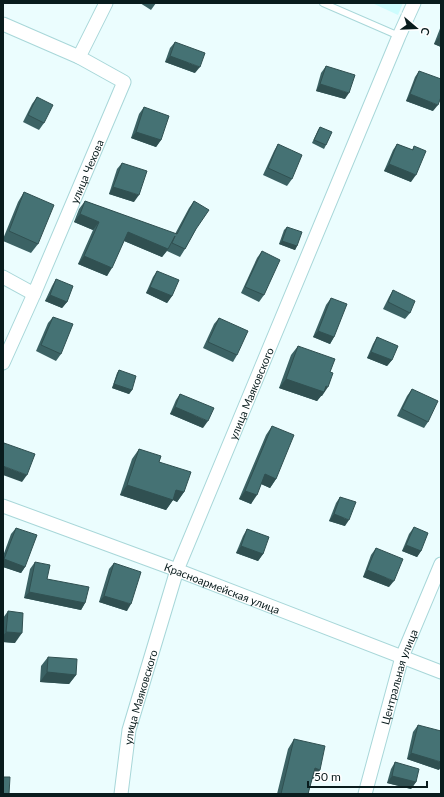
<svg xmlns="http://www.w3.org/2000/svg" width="444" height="797" viewBox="0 0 444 797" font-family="Lato,sans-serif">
	<rect width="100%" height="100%" fill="#ebfdfe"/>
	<!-- built -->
	<path fill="#cdfcfd" d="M372 3H403L398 15Z"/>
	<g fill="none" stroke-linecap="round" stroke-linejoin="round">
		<defs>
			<path id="service" d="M323 3 399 36"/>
			<g id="minor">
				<path d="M3 24 79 57"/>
				<path d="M3 277 34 294"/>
				<path id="s1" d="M3 363 34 294 124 82 79 57 106 3"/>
				<path id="s2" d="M3 506 177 570 441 672"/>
				<path id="s3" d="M121 794 129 730 177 570 399 36 414 3"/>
				<path id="s4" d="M365 794 402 657 441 564"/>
			</g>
		</defs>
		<!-- service casing -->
		<use href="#service" stroke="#a8d7d9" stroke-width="8"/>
		<!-- minor casing -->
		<use href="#minor" stroke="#a8d7d9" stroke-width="15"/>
		<!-- service -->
		<use href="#service" stroke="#fff" stroke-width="6"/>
		<!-- minor -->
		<use href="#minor" stroke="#fff" stroke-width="13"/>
	</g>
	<!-- wall -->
	<g fill="#3b6264">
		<path d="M140 3H156L151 10Z"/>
		<path d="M441 26V47L434 44Z"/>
		<path d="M175 42 195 73 165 62 170 48Z"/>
		<path d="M326 66 345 99 316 91 321 73Z"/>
		<path d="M419 71 433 111 406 101 415 77Z"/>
		<path d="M37 97 44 123 39 130 23 122 32 104Z"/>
		<path d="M144 107 161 140 156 147 131 138 139 114Z"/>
		<path d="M320 127 326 145 324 149 312 143 318 130Z"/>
		<path d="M278 144 292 179 287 186 263 175 274 151Z"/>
		<path d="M397 144 412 150 414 146 411 182 384 171 393 150Z"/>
		<path d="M122 163 134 202 109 194 117 169Z"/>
		<path d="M24 192 38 244 31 253 3 241V239L18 202Z"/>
		<path d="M85 201 175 234 189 208 194 201 196 229 185 249 180 257 167 251 162 257 124 241 107 276 78 264 93 230 74 222 79 209Z"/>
		<path d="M287 227 297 246 295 250 279 244 284 230Z"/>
		<path d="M262 251 264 295 259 302 241 293 257 258Z"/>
		<path d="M157 271 172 296 167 303 146 293 153 277Z"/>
		<path d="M56 279 67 302 62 308 45 301 52 286Z"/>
		<path d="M393 290 410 313 405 319 383 309 389 297Z"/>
		<path d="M331 298 334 337 330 344 313 337 326 305Z"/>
		<path d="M53 317 61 354 56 361 36 351 48 323Z"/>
		<path d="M219 318 237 355 233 362 203 348 214 324Z"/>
		<path d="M377 337 392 360 387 366 367 358 373 344Z"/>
		<path d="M298 346 322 396H321L317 401 279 388 291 355Z"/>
		<path d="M119 370 132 390 129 394 112 388 117 373Z"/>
		<path d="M412 389 428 422 424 428 397 416 407 396Z"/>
		<path d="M180 394 203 428 170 414 176 400Z"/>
		<path d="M272 426 276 479 270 488 261 484 251 504 239 499 266 435Z"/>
		<path d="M139 449 159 462 184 492 177 502 173 500 166 510 120 495 132 459Z"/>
		<path d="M340 497 345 526 329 521 336 503Z"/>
		<path d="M414 527 421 551 417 557 402 551 409 534Z"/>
		<path d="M16 528 25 567 21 573 3 567V556L11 534Z"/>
		<path d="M247 529 263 554 258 561 236 553 243 536Z"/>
		<path d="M376 548 389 587 363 577 371 555Z"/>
		<path d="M35 562 47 579 85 603 81 610 24 598 30 569Z"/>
		<path d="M114 563 127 611 99 602 109 569Z"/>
		<path d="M8 611 15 643 3 642V618Z"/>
		<path d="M48 657 76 675 69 684 40 682 41 666Z"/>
		<path d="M418 725 439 770 407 759 413 732Z"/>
		<path d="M294 739 320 770 313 779H312L308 794H277L288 749Z"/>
		<path d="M395 762 416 782 411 789 387 783 391 769Z"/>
	</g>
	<!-- shaded-wall -->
	<g fill="#305051">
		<path d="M439 37 441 38V47L434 44Z"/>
		<path d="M170 56 200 67 195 73 165 62Z"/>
		<path d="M320 84 349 93 345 99 316 91Z"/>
		<path d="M410 94 438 105 433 111 406 101Z"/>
		<path d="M136 132 161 140 156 147 131 138Z"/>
		<path d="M389 164 416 175 411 182 384 171Z"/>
		<path d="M113 187 139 195 134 202 109 194Z"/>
		<path d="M80 214 99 222 93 230 74 222Z"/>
		<path d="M128 232 168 249 162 257 122 240Z"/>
		<path d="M282 241 297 246 295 250 279 244Z"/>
		<path d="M84 256 112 268 107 276 78 264Z"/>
		<path d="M150 287 172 296 167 303 146 293Z"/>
		<path d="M50 295 67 302 62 308 45 301Z"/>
		<path d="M318 331 334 337 330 344 313 337Z"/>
		<path d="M371 352 392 360 387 366 367 358Z"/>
		<path d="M286 379 326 386 328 387 322 396H321L317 401 279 388Z"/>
		<path d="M114 384 132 390 129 394 112 388Z"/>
		<path d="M175 407 208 421 203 428 170 414Z"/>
		<path d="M3 466 27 475 22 482 3 475Z"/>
		<path d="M265 474 276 479 270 488 259 483Z"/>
		<path d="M127 485 176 490 184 492 177 502 173 500 166 510 120 495Z"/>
		<path d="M245 491 257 495 251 504 239 499Z"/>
		<path d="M334 514 349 520 345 526 329 521Z"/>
		<path d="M406 545 421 551 417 557 402 551Z"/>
		<path d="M241 546 263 554 258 561 236 553Z"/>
		<path d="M4 559 25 567 21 573 3 567V561Z"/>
		<path d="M367 570 394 581 389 587 363 577Z"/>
		<path d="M29 592 85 603 81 610 24 598Z"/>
		<path d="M104 596 131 604 127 611 99 602Z"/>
		<path d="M6 632 22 633 15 643 3 642V636Z"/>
		<path d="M47 672 76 675 69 684 40 682Z"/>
		<path d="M411 753 441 762V767L439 770 407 759Z"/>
		<path d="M315 768 320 770 313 779 308 778Z"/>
		<path d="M392 776 416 782 411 789 387 783Z"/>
	</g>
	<!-- building -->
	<g fill="#457274" stroke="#305051">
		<path d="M441 32V38L439 37Z"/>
		<path d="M175 42 205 53 200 67 170 56Z"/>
		<path d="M326 66 355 75 349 93 320 84Z"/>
		<path d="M419 71 441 79V97L438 105 410 94Z"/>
		<path d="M37 97 53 105 44 123 28 115Z"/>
		<path d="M144 107 169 116 161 140 136 132Z"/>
		<path d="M320 127 332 132 326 145 314 140Z"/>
		<path d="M278 144 302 155 292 179 268 168Z"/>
		<path d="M397 144 413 150 414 146 426 151 416 175 389 164Z"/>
		<path d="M122 163 147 171 139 195 113 187Z"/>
		<path d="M24 192 54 205 38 244 9 231Z"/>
		<path d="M85 201 177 234 194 201 209 210 196 229 185 249 172 243 175 236 168 249 128 232 112 268 84 256 99 222 80 214Z"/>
		<path d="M287 227 302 232 297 246 282 241Z"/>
		<path d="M262 251 280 260 264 295 245 287Z"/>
		<path d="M157 271 179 280 172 296 150 287Z"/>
		<path d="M56 279 73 286 67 302 50 295Z"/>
		<path d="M393 290 415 301 410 313 388 302Z"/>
		<path d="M331 298 347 304 334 337 318 331Z"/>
		<path d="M53 317 73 324 61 354 41 345Z"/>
		<path d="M219 318 248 331 237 355 208 342Z"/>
		<path d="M377 337 398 346 392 360 371 352Z"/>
		<path d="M298 346 335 359 330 372 333 373 328 387 326 386 324 392 286 379Z"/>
		<path d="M119 370 136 376 132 390 114 384Z"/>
		<path d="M412 389 438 401 428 422 402 409Z"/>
		<path d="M180 394 214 408 208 421 175 407Z"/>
		<path d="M272 426 294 435 276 479 265 474 257 495 245 491Z"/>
		<path d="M4 443 35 454 27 475 3 466V447Z"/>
		<path d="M139 449 161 456 159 462 191 472 184 492 176 490 173 500 127 485Z"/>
		<path d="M340 497 356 502 349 520 334 514Z"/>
		<path d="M414 527 428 533 421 551 406 545Z"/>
		<path d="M16 528 37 535 25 567 4 559Z"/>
		<path d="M247 529 269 537 263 554 241 546Z"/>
		<path d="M376 548 403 559 394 581 367 570Z"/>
		<path d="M35 562 50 565 47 579 89 587 85 603 29 592Z"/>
		<path d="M114 563 141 572 131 604 104 596Z"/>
		<path d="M8 611 23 613 22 633 6 632Z"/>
		<path d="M48 657 77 659 76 675 47 672Z"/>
		<path d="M418 725 441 731V762L411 753Z"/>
		<path d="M294 739 325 746 320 770 315 768 308 794H281Z"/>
		<path d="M395 762 419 769 416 782 392 776Z"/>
		<path d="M3 777H10L9 794H3Z"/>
	</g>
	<g text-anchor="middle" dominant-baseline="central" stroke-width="3" stroke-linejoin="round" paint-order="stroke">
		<!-- street labels -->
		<g font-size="11" fill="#091c1d" stroke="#fff">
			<text stroke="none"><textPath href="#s1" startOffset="209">улица Чехова</textPath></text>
			<text stroke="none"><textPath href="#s3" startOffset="423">улица Маяковского</textPath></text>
			<text stroke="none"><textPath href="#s2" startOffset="234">Красноармейская улица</textPath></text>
			<text stroke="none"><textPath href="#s4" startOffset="122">Центральная улица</textPath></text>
			<text stroke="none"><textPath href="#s3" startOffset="99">улица Маяковского</textPath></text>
		</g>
	</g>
	<!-- border -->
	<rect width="444" height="797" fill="none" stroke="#091c1d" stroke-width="8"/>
	<!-- north arrow -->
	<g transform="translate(416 28) rotate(109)" stroke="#ffffff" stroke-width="3" paint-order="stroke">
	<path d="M0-3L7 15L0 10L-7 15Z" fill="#091c1d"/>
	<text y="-6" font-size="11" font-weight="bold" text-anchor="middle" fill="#091c1d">С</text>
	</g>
	<!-- scale -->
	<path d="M308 781v6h119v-6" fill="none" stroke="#091c1d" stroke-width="2"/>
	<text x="314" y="781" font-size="12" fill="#091c1d" stroke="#ffffff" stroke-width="3" paint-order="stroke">50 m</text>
</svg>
